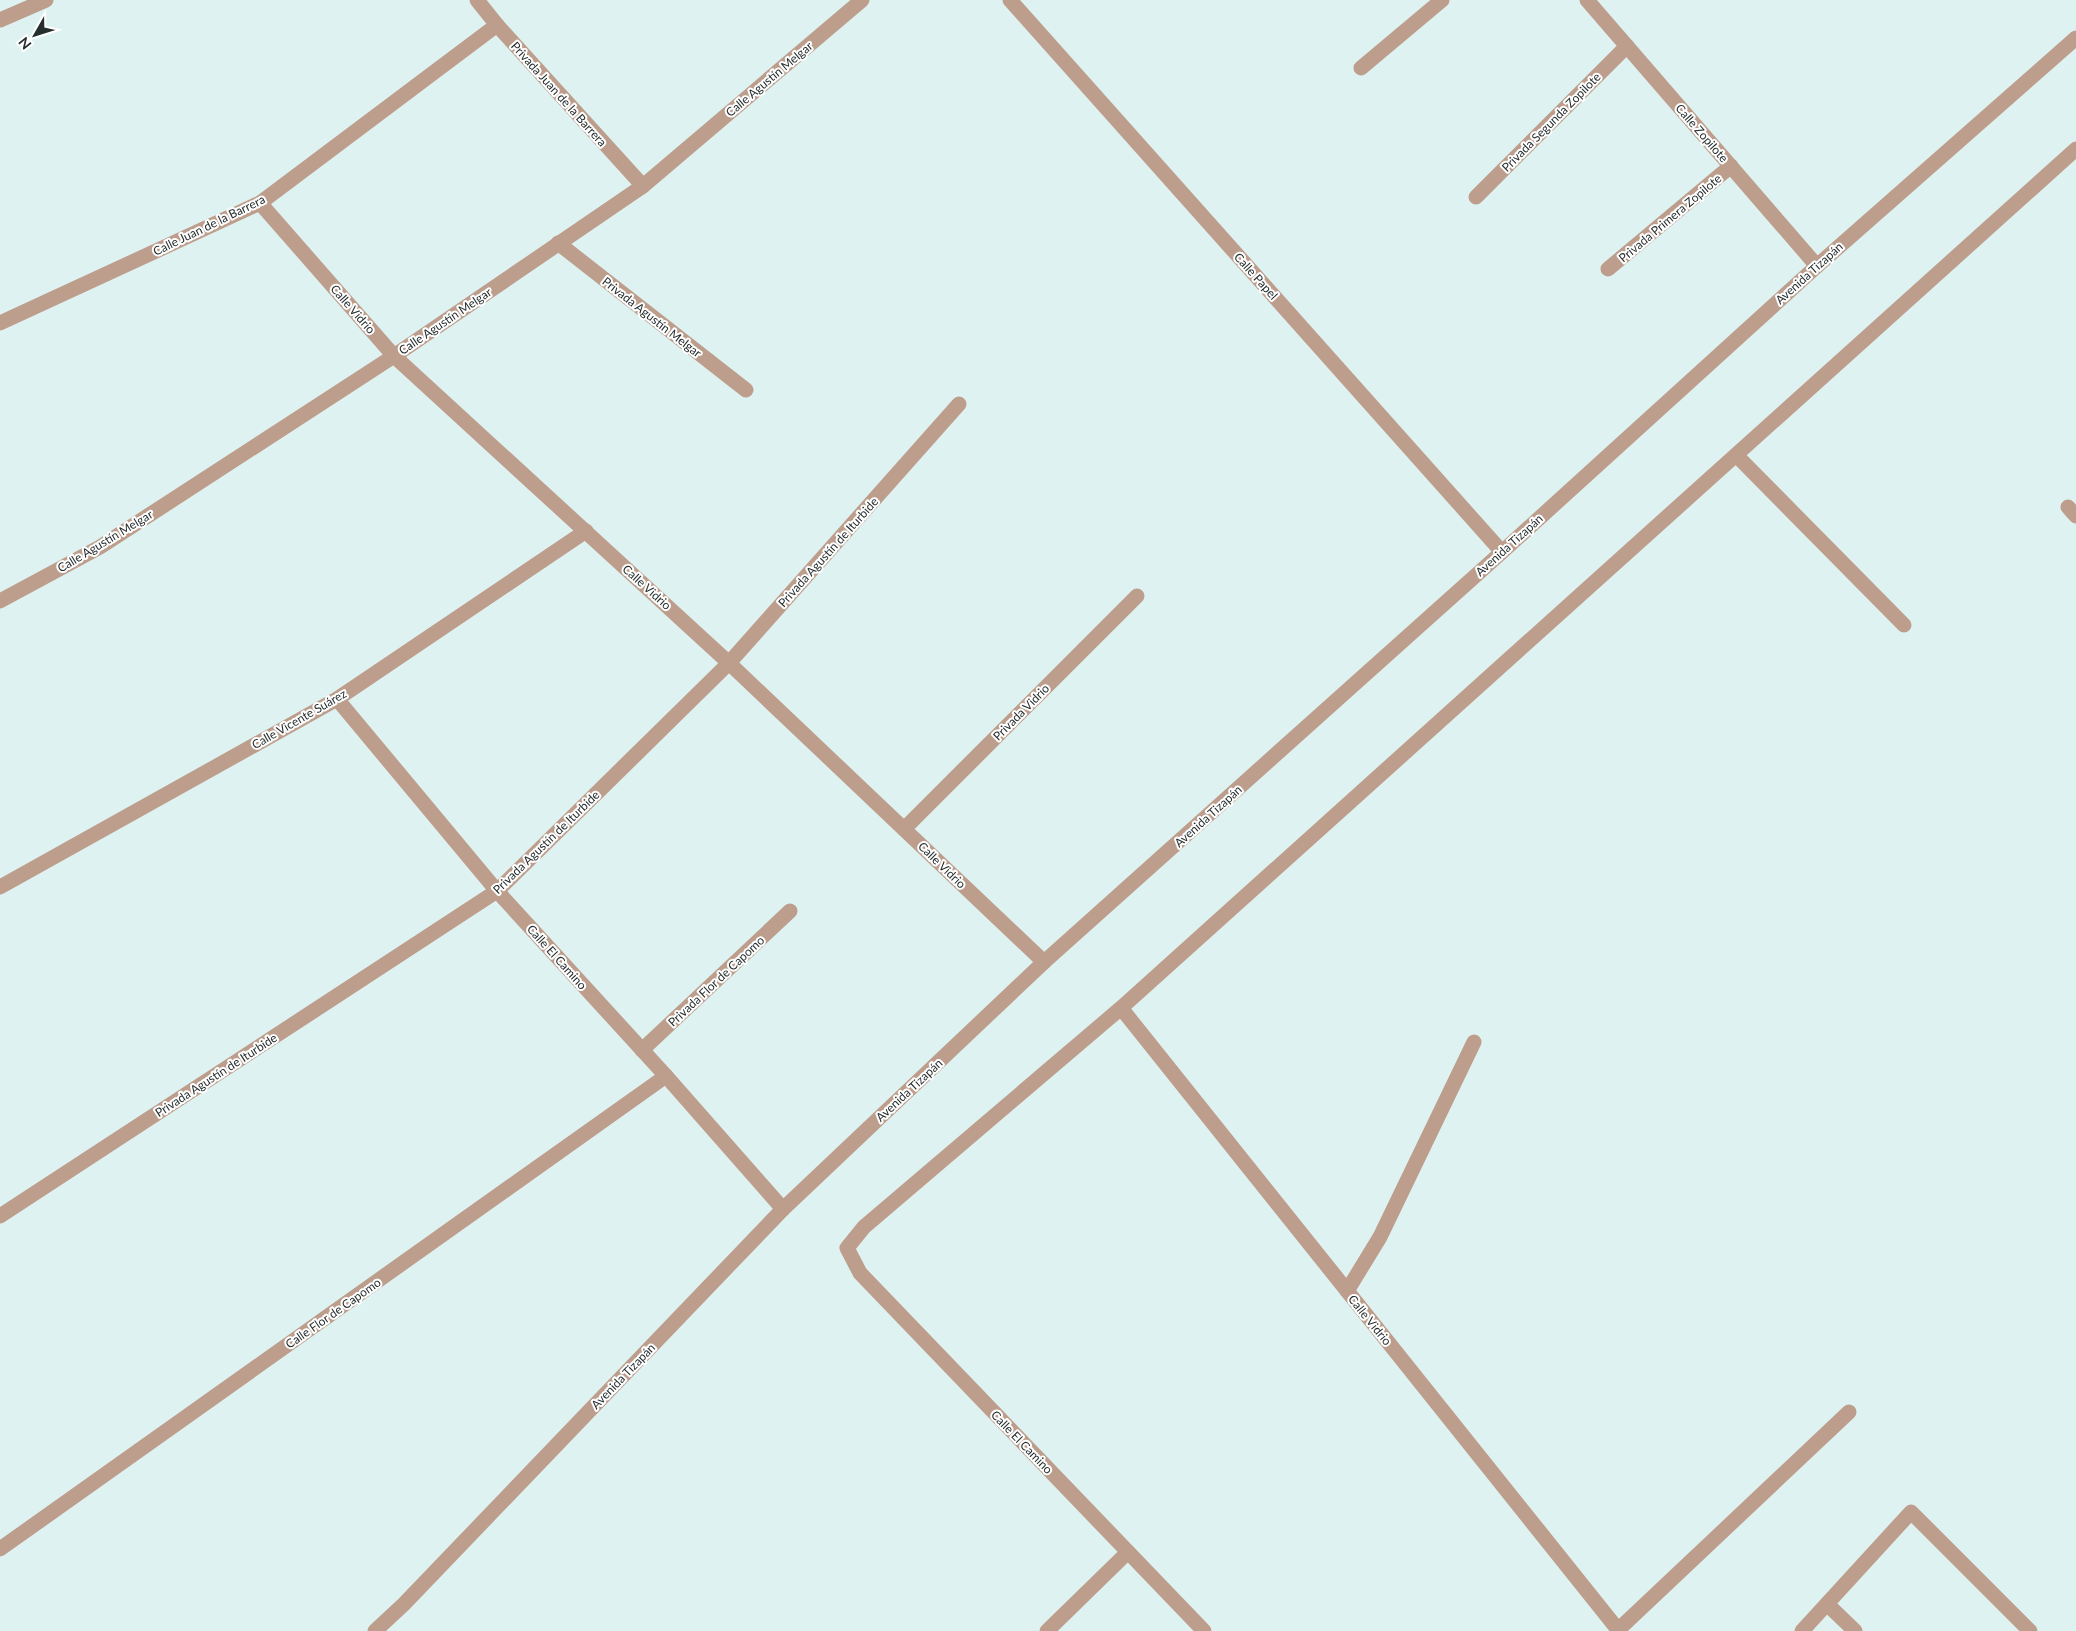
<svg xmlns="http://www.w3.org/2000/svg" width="2076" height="1631" viewBox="0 0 2076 1631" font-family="Lato,sans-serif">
	<rect width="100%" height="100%" fill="#dff2f2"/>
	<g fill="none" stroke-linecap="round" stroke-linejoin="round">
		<!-- lane -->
		<g stroke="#bd9e8d" stroke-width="15">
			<path d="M1736 455 1904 625"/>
			<path d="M2068 507 2076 516"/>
			<path d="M1347 1291 1380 1237 1474 1042"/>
			<path d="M1827 1604 1855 1631"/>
			<path d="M1618 1630 1849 1412"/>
			<path d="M1047 1631 1128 1552"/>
			<path d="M1802 1631 1911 1512 2030 1631"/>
		</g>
		<!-- street -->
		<g stroke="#bd9e8d" stroke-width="15">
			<path d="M477 0 497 25 643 186"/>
			<path d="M1010 0 1502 552"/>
			<path d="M1587 0 1817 266"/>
			<path d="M0 20 46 0"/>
			<path d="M1361 68 1442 0"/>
			<path d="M1476 197 1627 46"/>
			<path d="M260 203 394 356 729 663 1044 962"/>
			<path d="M558 243 746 390"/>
			<path d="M1608 269 1731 166"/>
			<path d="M0 323 260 203 497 25"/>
			<path d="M0 601 100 547 394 356 643 186 862 0"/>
			<path d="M337 699 497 891 666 1076 783 1209"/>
			<path d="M904 829 1137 596"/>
			<path d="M0 887 337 699 586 531"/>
			<path d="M1121 1008 1619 1631"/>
			<path d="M642 1050 790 911"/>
			<path d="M0 1216 497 891 729 663 959 404"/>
			<path d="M0 1549 666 1076"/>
			<path d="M375 1631 404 1604 783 1209 1044 962 1502 552 1817 266 2076 38"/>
			<path d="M1204 1631 860 1273 847 1248 864 1227 1121 1008 2076 149"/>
		</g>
	</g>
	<g text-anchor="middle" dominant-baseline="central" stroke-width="4" stroke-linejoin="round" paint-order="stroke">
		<!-- street labels -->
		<g font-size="12" fill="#262d2d" stroke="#fff">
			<text transform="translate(769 79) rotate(-40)">Calle Agustín Melgar</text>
			<text transform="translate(559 94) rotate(48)">Privada Juan de la Barrera</text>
			<text transform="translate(1551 122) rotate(-45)">Privada Segunda Zopilote</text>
			<text transform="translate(1702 133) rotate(49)">Calle Zopilote</text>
			<text transform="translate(1670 218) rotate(-40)">Privada Primera Zopilote</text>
			<text transform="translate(209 225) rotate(-26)">Calle Juan de la Barrera</text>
			<text transform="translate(1809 273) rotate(-42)">Avenida Tizapán</text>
			<text transform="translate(1256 276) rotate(48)">Calle Papel</text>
			<text transform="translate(353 309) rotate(49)">Calle Vidrio</text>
			<text transform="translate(652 317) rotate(38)">Privada Agustín Melgar</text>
			<text transform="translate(445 321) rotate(-34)">Calle Agustín Melgar</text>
			<text transform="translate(105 541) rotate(-31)">Calle Agustín Melgar</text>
			<text transform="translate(1509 545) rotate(-42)">Avenida Tizapán</text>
			<text transform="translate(828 552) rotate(-48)">Privada Agustín de Iturbide</text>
			<text transform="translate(647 587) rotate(42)">Calle Vidrio</text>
			<text transform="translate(1021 712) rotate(-45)">Privada Vidrio</text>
			<text transform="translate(299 719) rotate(-30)">Calle Vicente Suárez</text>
			<text transform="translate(1208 816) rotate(-42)">Avenida Tizapán</text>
			<text transform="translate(546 842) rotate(-44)">Privada Agustín de Iturbide</text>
			<text transform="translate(942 865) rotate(44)">Calle Vidrio</text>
			<text transform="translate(557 957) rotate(48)">Calle El Camino</text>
			<text transform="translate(716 981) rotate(-43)">Privada Flor de Capomo</text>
			<text transform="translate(216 1075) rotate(-33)">Privada Agustín de Iturbide</text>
			<text transform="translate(909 1090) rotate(-43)">Avenida Tizapán</text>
			<text transform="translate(333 1313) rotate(-35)">Calle Flor de Capomo</text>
			<text transform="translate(1370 1320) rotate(51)">Calle Vidrio</text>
			<text transform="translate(623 1376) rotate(-46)">Avenida Tizapán</text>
			<text transform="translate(1022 1442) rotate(46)">Calle El Camino</text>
		</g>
	</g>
	<!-- north arrow -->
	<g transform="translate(35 35) rotate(231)" stroke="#ffffff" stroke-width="4" paint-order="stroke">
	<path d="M0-4L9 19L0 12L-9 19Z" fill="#262d2d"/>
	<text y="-8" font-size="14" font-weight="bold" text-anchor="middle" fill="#262d2d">N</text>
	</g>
</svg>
